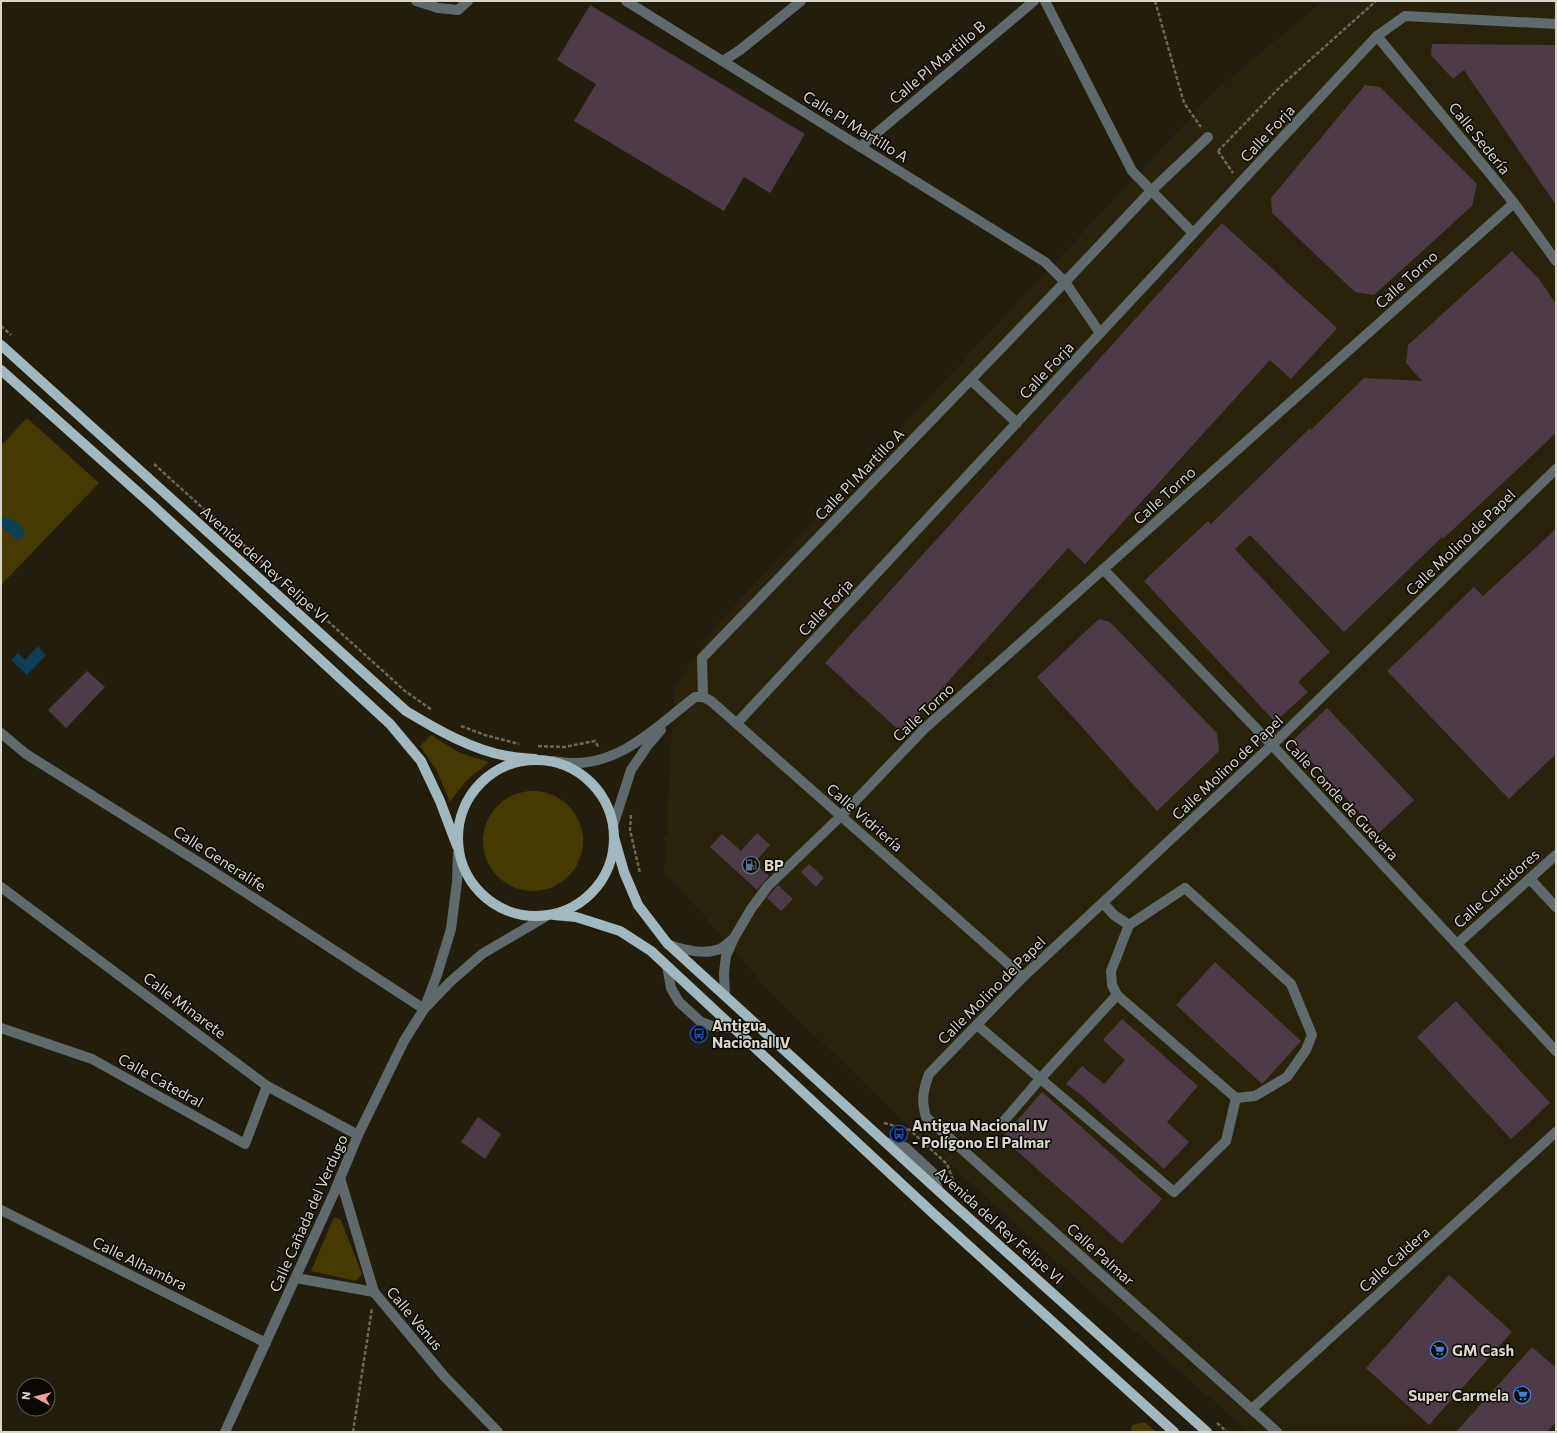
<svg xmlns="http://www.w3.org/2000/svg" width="1557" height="1433" viewBox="0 0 1557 1433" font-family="Commissioner,sans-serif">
	<rect width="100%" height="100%" fill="#221d0d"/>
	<!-- built -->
	<path fill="#29230b" d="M1323 1H1556V1432H1248L1038 1245 902 1120 769 991 676 884 663 872 666 862V846L664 843 663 838 667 834 669 775 675 687 718 623 1217 89Z"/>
	<!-- green -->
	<g fill="#463a03">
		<path d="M27 418 99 483 1 585V446Z"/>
		<path d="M431 735 460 753 489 762 466 781 450 802 436 769 420 746Z"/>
		<circle cx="533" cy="841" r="50"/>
		<path d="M334 1217 341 1220 362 1274 356 1281 311 1271Z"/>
		<path d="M1145 1422 1156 1432H1131L1132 1425Z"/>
	</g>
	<!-- water -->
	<g fill="#0d3e56">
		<path d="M1 517C12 517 23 524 25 535L17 540 1 526Z"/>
		<path d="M38 646 46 655 27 675 11 660 18 653 25 660Z"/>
	</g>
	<!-- building -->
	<g fill="#4d3c48">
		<path d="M590 5 805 134 770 193 744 177 724 211 574 121 596 84 557 60Z"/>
		<path d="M1432 44 1556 45V205L1464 70 1453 79 1431 55Z"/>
		<path d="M1365 85 1380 87 1477 184 1472 206 1374 295 1355 292 1272 213 1271 198Z"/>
		<path d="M1222 223 1337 328 1291 379 1270 360 1085 564 1068 548 902 733 825 663Z"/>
		<path d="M1512 251 1539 279 1556 304V433L1444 538 1442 537 1344 632 1250 535 1235 549 1330 652 1298 682 1308 692 1275 722 1144 581 1208 521 1211 524 1310 428 1311 430 1364 378 1422 381 1406 363 1408 345Z"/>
		<path d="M1556 529V754L1509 799 1387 671 1474 587 1483 596Z"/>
		<path d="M1099 619 1110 622 1217 733 1219 751 1157 811 1037 677Z"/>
		<path d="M87 671 105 687 66 728 48 710Z"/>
		<path d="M1327 708 1414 800 1379 833 1292 741Z"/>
		<path d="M757 833 770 845 754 863 769 876 757 890 710 847 722 834 741 851Z"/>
		<path d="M809 864 824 878 816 887 801 872Z"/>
		<path d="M778 885 793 899 781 911 767 898Z"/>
		<path d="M1215 962 1301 1041 1262 1084 1176 1005Z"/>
		<path d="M1456 1001 1550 1103 1511 1139 1417 1037Z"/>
		<path d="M1122 1019 1198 1086 1167 1122 1189 1142 1164 1169 1080 1094 1066 1084 1082 1066 1104 1084 1125 1060 1103 1040Z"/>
		<path d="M1042 1092 1162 1199 1122 1244 1002 1138Z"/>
		<path d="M478 1117 501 1134 485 1159 461 1142Z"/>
		<path d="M1449 1275 1512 1332 1429 1425 1366 1368Z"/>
		<path d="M1532 1347 1556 1368V1422L1547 1432H1456Z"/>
	</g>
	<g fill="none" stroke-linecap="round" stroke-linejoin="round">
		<!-- path -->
		<g stroke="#6b6759" stroke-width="2.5" stroke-dasharray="4 2" stroke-linecap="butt">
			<path d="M1155 1 1184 103 1201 127"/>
			<path d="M1218 151 1283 84 1376 1"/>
			<path d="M1218 151 1233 173"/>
			<path d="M1 326 11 335"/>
			<path d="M154 464 405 691 432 710"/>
			<path d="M461 726 485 735 519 744"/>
			<path d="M538 746 564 747 595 741 599 748"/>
			<path d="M631 815 630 830 640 873"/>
			<path d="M884 1123 910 1130 947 1164 956 1188"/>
			<path d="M1217 1423 1227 1432"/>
			<path d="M353 1432 372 1308"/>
		</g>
		<!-- minor -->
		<g stroke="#606a6d" stroke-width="10">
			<path d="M416 1 438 8 458 10 468 1"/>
			<path d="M626 1 1045 262 1065 282 1100 333"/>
			<path d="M1045 1 1132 171 1193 233"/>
			<path d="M1377 36 1514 203 1556 261"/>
			<path d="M723 61 740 50 801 1"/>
			<path d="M860 147 1034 1"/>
			<path d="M971 380 1017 423"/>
			<path d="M1103 569 1272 745 1556 1051"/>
			<path d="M703 697 702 658 1065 282 1151 191 1208 137"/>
			<path d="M737 723 1377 36 1405 16 1556 24"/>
			<path d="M1 733 26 754 211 870 424 1009"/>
			<path d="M553 761C561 762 568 763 575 763 623 763 660 724 695 697H703L711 701 1023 977"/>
			<path d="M613 826 631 770 648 745 661 730"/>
			<path d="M1530 879 1556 907"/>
			<path d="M1 887 267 1086 358 1135"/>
			<path d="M1103 903 1114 915 1129 925 1185 888 1291 984 1312 1035 1306 1050 1287 1077 1255 1096 1236 1098 1117 995 1112 985 1111 971 1129 925"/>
			<path d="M1457 944 1556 855"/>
			<path d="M669 945C683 950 705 955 720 949 724 947 729 942 733 939"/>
			<path d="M667 966 671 988 679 1002 701 1022 712 1026 734 1028"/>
			<path d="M725 995 724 973 726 956 734 938 751 909 768 886 841 816 924 729 1514 203"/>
			<path d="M427 1006 450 982 482 954 545 917"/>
			<path d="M977 1025 1174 1192 1226 1141 1236 1098"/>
			<path d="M1 1028 92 1059 245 1144 267 1086"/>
			<path d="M1003 1122 1040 1079 1117 995"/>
			<path d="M885 1142 905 1147 933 1173 938 1190"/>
			<path d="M340 1178 374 1292 444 1376 498 1432"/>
			<path d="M1 1210 266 1343"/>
			<path d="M296 1278 374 1292"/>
			<path d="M1252 1409 1556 1132"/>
			<path d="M225 1432 334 1193 358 1135 404 1041 424 1009 437 975 451 929 457 882 458 853"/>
			<path d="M1277 1432 926 1117C921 1099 923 1091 929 1074L1023 977 1272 745 1556 469"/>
		</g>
		<!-- major -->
		<g stroke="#a3b8be" stroke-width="10">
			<path d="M1 345 406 711C436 729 472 750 507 756 516 758 526 758 535 759"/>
			<path d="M1 370 150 503 390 724 421 761 440 801 457 846"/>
			<circle cx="536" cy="838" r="78"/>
			<path d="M614 837 624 872 638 905 667 943 953 1204 1207 1432"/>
			<path d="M554 915 576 917 620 931 651 951 937 1217 1174 1432"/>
		</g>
	</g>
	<!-- icons -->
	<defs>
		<symbol id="fuel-ring" viewBox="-11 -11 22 22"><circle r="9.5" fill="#090803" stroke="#5c6f8a" stroke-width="1.5"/><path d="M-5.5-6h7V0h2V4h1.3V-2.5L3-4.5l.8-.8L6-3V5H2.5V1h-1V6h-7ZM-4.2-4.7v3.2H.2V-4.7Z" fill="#5c6f8a"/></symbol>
		<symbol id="bus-ring" viewBox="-11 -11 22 22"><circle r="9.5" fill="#090803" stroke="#1a4fb4" stroke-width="1.5"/><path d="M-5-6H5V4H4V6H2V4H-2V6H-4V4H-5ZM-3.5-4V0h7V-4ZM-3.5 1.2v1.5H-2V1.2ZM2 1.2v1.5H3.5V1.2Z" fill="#1a4fb4"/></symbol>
		<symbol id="supermarket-ring" viewBox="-11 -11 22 22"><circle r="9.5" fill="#090803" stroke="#3f7fe0" stroke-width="1.5"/><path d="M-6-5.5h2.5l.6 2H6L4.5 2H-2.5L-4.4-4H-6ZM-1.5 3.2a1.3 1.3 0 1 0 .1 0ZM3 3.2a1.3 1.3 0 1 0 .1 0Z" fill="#3f7fe0"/></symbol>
	</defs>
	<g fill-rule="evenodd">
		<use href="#fuel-ring" x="741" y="855" width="20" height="20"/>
		<use href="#bus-ring" x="689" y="1024" width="20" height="20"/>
		<use href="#bus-ring" x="889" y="1124" width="20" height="20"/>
		<use href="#supermarket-ring" x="1429" y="1340" width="20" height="20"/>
		<use href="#supermarket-ring" x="1512" y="1385" width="20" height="20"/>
	</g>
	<g text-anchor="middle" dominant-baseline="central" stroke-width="3" stroke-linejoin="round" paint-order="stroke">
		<!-- street labels -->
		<g font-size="15" fill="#d9d6cc" stroke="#090803">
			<text transform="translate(937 62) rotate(-40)">Calle Pl Martillo B</text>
			<text transform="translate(856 126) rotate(32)">Calle Pl Martillo A</text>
			<text transform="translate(1267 133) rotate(-47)">Calle Forja</text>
			<text transform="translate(1480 138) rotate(51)">Calle Sedería</text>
			<text transform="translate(1406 279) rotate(-42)">Calle Torno</text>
			<text transform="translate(1046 370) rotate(-47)">Calle Forja</text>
			<text transform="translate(859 474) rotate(-46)">Calle Pl Martillo A</text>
			<text transform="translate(1164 495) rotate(-42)">Calle Torno</text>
			<text transform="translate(1460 542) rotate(-44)">Calle Molino de Papel</text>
			<text transform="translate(265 564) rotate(42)">Avenida del Rey Felipe VI</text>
			<text transform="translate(825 607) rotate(-47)">Calle Forja</text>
			<text transform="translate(923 712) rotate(-43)">Calle Torno</text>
			<text transform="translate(1227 767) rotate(-43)">Calle Molino de Papel</text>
			<text transform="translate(1342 799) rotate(47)">Calle Conde de Guevara</text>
			<text transform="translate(865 817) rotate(41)">Calle Vidriería</text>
			<text transform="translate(220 858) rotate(33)">Calle Generalife</text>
			<text transform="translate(1496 888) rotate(-42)">Calle Curtidores</text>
			<text transform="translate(991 990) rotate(-45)">Calle Molino de Papel</text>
			<text transform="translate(185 1005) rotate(37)">Calle Minarete</text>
			<text transform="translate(161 1080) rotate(29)">Calle Catedral</text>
			<text transform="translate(308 1213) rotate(-66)">Calle Cañada del Verdugo</text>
			<text transform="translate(1000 1225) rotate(42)">Avenida del Rey Felipe VI</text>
			<text transform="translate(1101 1254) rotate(42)">Calle Palmar</text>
			<text transform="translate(1394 1259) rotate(-42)">Calle Caldera</text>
			<text transform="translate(140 1263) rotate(26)">Calle Alhambra</text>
			<text transform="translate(415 1318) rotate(50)">Calle Venus</text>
		</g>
		<!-- poi labels -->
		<g font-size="15" font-weight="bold" fill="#d9d6cc" stroke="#090803" text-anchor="start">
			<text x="764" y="865">BP</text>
			<text x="712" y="1025">Antigua<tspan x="712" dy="17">Nacional IV</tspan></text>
			<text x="912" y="1125">Antigua Nacional IV<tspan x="912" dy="17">- Polígono El Palmar</tspan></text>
			<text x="1452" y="1350">GM Cash</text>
			<text x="1509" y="1395" text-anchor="end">Super Carmela</text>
		</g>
	</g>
	<!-- border -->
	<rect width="1557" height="1433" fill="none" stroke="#d9d6cc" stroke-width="4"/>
	<!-- north arrow -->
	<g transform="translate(36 1397) rotate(277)"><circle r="19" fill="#090803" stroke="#5c5a53"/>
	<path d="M0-3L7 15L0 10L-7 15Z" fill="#f59b9b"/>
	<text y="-6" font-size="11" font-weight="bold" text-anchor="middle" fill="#d9d6cc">N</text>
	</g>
</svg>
